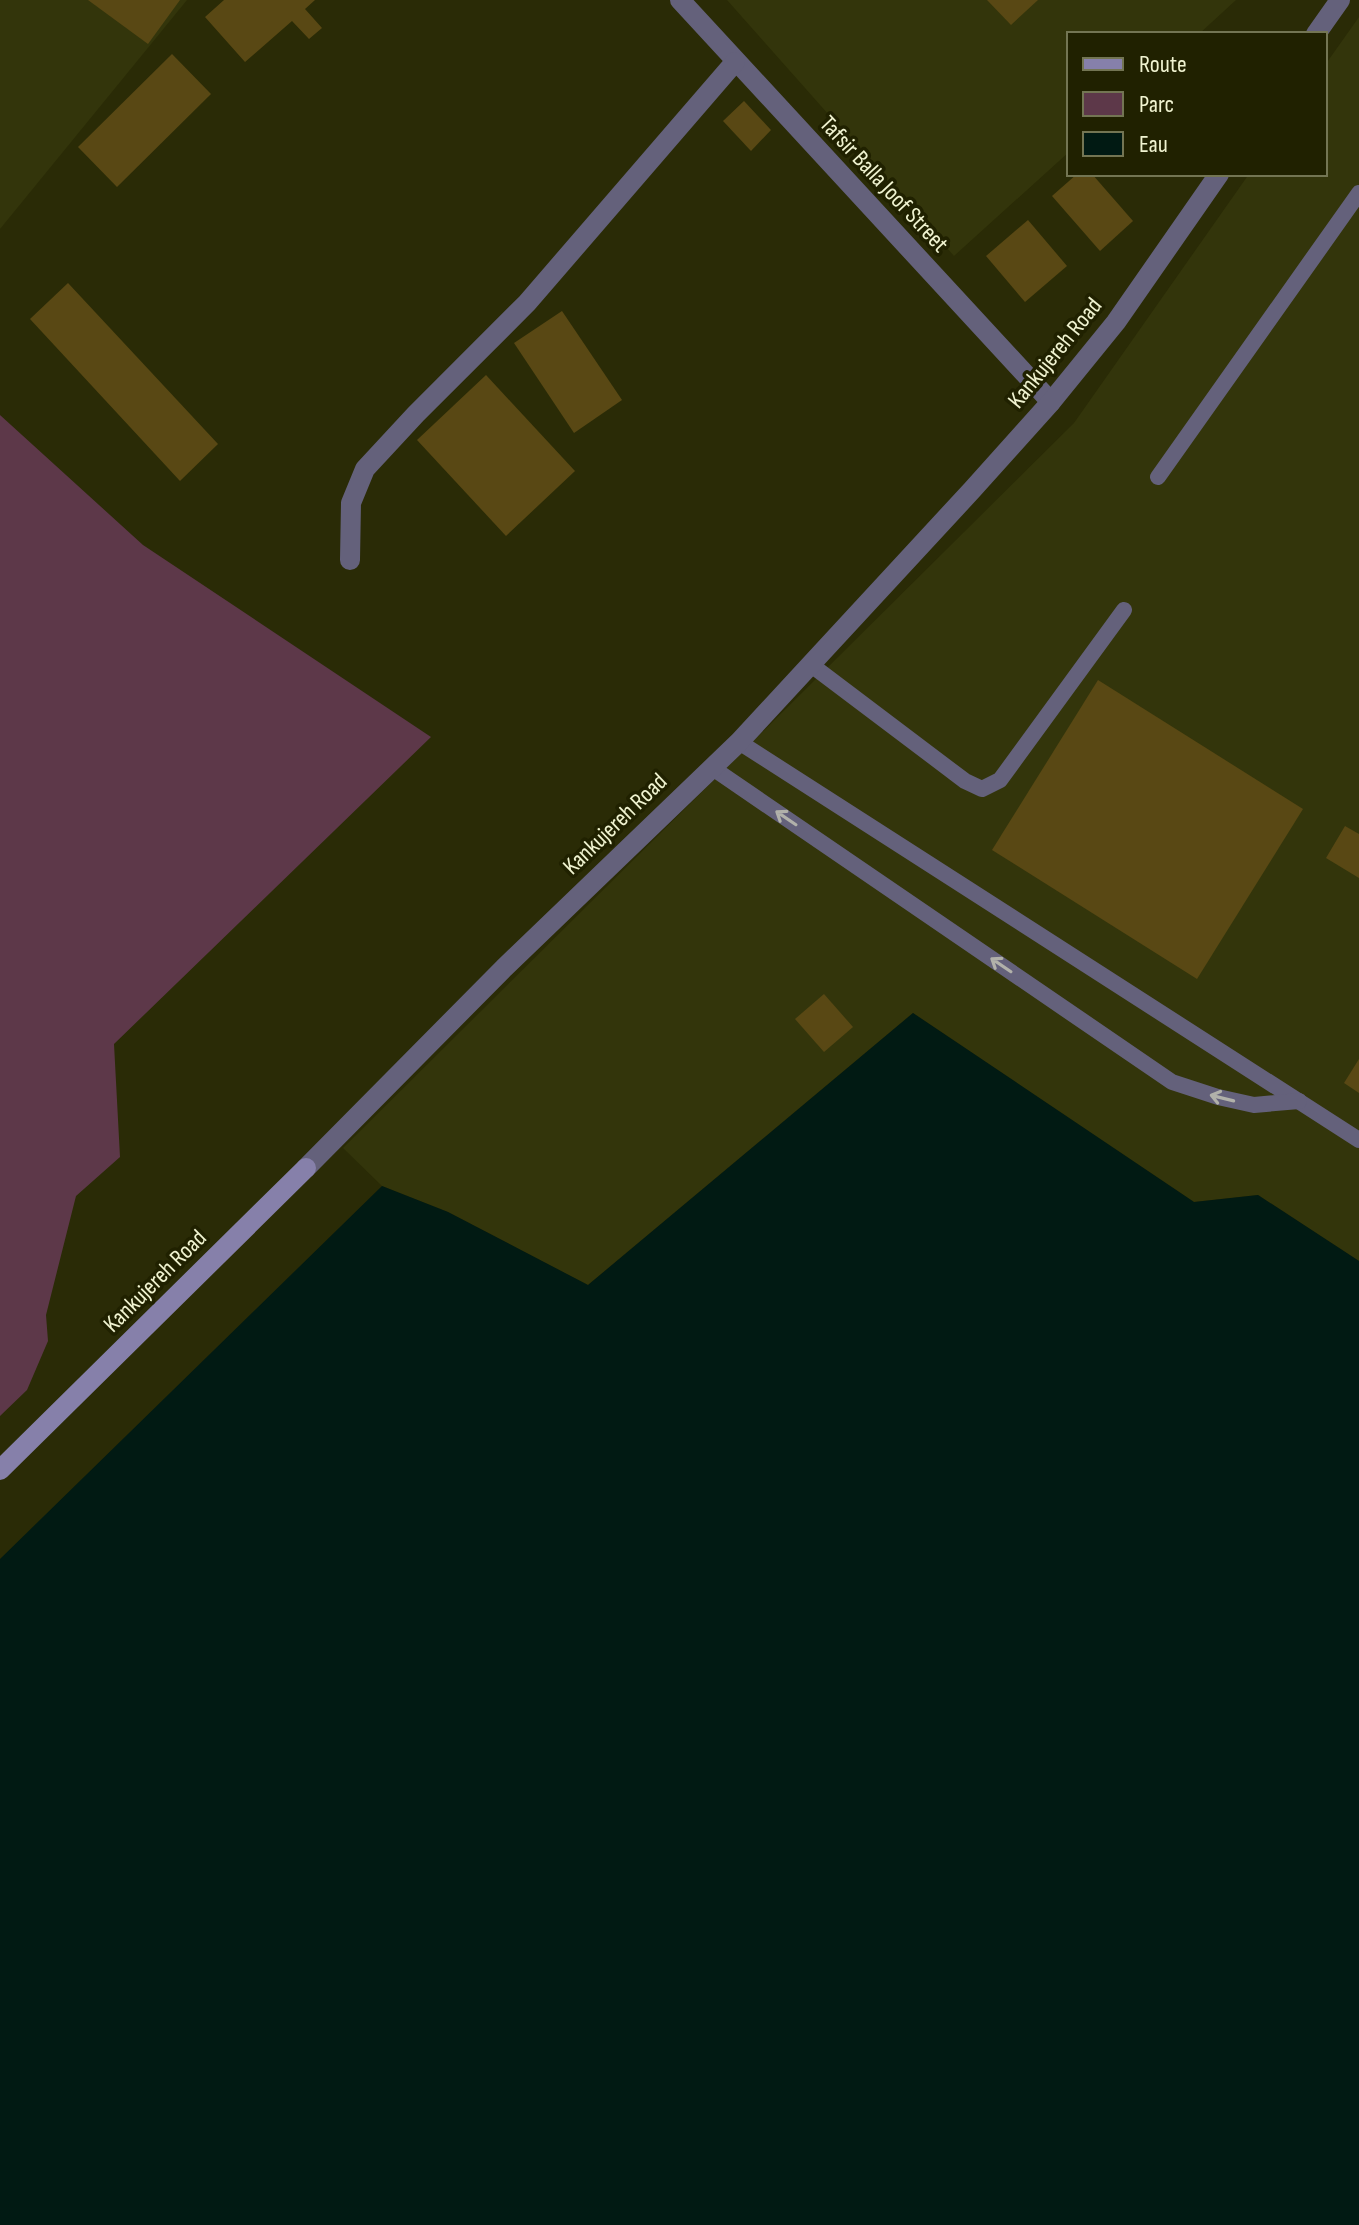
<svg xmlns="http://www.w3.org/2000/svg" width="1359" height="2225" viewBox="0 0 1359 2225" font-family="'Sofia Sans Condensed',sans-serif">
	<rect width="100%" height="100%" fill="#2a2b06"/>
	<!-- built -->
	<g fill="#33350b">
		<path d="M0 0H187L0 229Z"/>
		<path d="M727 0H1236L1199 34H1069V152L954 256Z"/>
		<path d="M1359 17V1261L1258 1195 1194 1202 913 1013 588 1285 448 1212 382 1186 343 1148 1074 423 1249 174H1325V65Z"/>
	</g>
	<!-- green -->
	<path fill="#5d3849" d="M0 415 143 545 431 737 114 1044 120 1157 76 1196 46 1315 48 1341 27 1390 0 1416Z"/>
	<!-- water -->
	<path fill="#011a13" d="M913 1013 1194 1202 1258 1195 1359 1261V2225H0V1559L382 1186 448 1212 588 1285Z"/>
	<!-- building -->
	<g fill="#594814">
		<path d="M88 0H180L148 44Z"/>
		<path d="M224 0H315L305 9 322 28 309 39 292 21 245 62 205 17Z"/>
		<path d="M987 0H1038L1011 25Z"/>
		<path d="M172 54 211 94 117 187 78 147Z"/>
		<path d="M744 101 771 130 751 151 723 121Z"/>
		<path d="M1077 174H1092L1133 221 1100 251 1052 196Z"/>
		<path d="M1028 220 1067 266 1025 302 986 256Z"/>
		<path d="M68 283 218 444 180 481 30 319Z"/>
		<path d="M562 311 622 400 574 433 514 343Z"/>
		<path d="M486 375 575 471 506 536 417 440Z"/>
		<path d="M1098 680 1303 809 1197 979 992 850Z"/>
		<path d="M1345 826 1359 834V878L1326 858Z"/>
		<path d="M824 994 853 1027 824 1052 795 1019Z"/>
		<path d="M1359 1059V1093L1344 1083Z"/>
	</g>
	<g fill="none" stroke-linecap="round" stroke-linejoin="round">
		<!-- lane -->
		<g stroke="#64617b" stroke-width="16">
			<path d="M1158 477 1359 193"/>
			<path d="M810 664 965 781 982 789 1000 780 1124 610"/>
			<path d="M739 742 1359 1140"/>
			<path d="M711 767 1172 1082 1218 1097 1254 1105 1299 1101"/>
		</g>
		<!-- street -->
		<g stroke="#64617b" stroke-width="20">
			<path d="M680 0 1051 402"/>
			<path d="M1316 34 1340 0"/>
			<path d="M350 560 351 503 365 469 416 414 527 303 735 62"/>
			<path d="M306 1168 504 968 739 742 972 490 1051 402 1116 322 1219 174"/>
		</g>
		<!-- secondary -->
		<path stroke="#8680aa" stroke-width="20" d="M0 1470 306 1168"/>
	</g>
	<!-- one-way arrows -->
	<defs><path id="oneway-shaft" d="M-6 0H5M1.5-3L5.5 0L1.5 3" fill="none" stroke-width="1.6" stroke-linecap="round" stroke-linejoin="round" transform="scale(2)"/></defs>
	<g stroke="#b1b1aa">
		<use href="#oneway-shaft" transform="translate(786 818) rotate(-146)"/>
		<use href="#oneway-shaft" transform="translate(1001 965) rotate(-146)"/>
		<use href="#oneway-shaft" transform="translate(1222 1098) rotate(-166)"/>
	</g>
	<g text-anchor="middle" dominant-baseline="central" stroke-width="7" stroke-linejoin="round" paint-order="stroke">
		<!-- street labels -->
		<g font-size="24" fill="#f0f3d0" stroke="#202100">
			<text transform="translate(884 184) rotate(47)">Tafsir Balla Joof Street</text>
			<text transform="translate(1055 353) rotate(-51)">Kankujereh Road</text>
			<text transform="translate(615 824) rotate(-44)">Kankujereh Road</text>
			<text transform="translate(155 1281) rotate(-45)">Kankujereh Road</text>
		</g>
	</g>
	<!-- legend -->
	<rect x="1067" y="32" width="260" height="144" fill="#202100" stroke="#737553" stroke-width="2"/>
	<rect x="1083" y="58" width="40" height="12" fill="#8680aa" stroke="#737553" stroke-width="2"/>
	<text x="1139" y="72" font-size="24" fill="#f0f3d0">Route</text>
	<rect x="1083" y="92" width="40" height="24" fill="#5d3849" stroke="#737553" stroke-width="2"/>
	<text x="1139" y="112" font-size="24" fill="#f0f3d0">Parc</text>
	<rect x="1083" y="132" width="40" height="24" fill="#011a13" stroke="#737553" stroke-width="2"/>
	<text x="1139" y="152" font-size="24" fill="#f0f3d0">Eau</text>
</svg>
